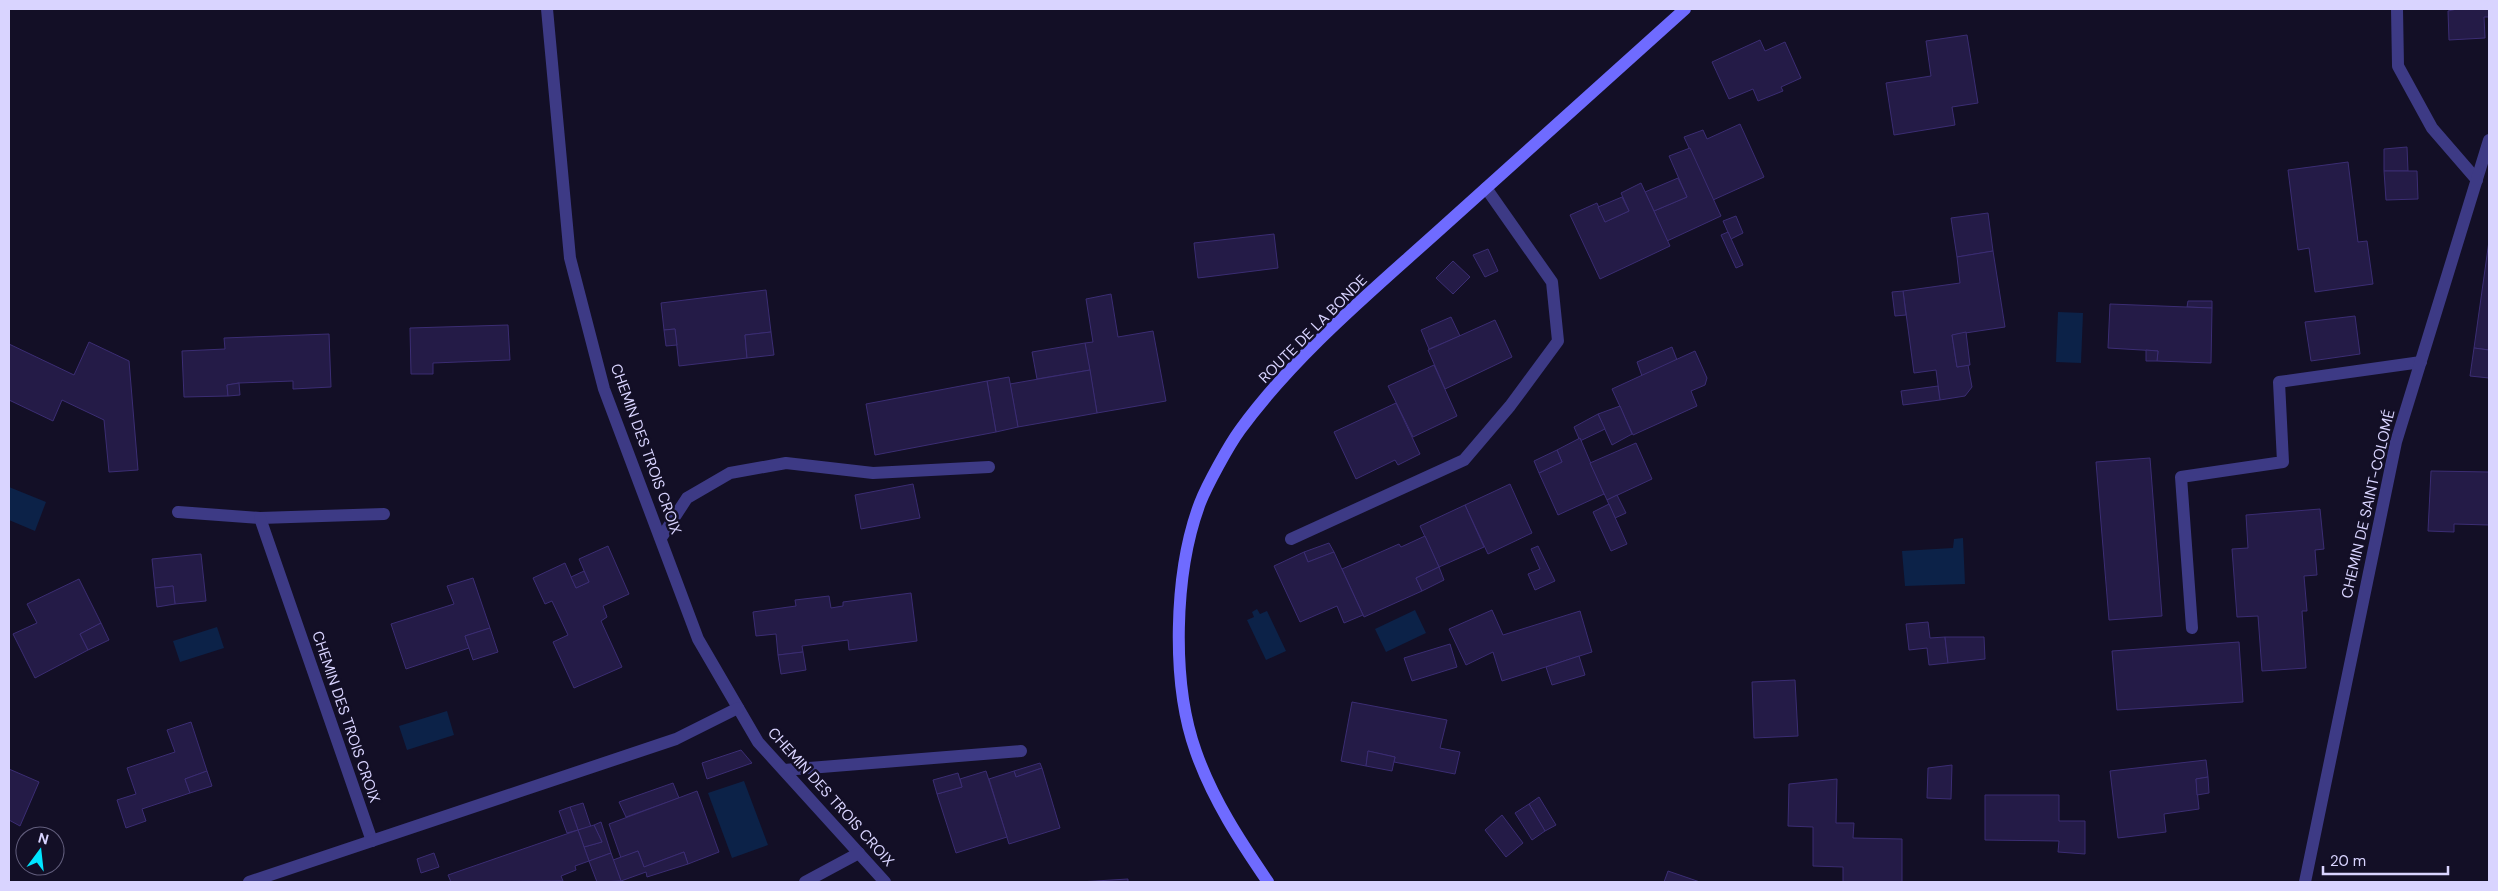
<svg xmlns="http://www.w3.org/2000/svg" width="2498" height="891" viewBox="0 0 2498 891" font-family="'DM Sans',sans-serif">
	<rect width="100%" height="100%" fill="#130f26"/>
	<!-- water -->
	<g fill="#0c2248">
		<path d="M2058 312 2083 313 2081 363 2056 362Z"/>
		<path d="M9 487 46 502 35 531 9 520Z"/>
		<path d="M1963 538 1965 584 1905 586 1902 551 1953 548 1954 539Z"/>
		<path d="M1257 609 1260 614 1267 611 1286 651 1266 660 1247 620 1254 617 1252 612Z"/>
		<path d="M1415 610 1426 633 1386 652 1375 629Z"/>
		<path d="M217 627 224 648 180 662 173 641Z"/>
		<path d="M447 711 454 735 407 750 399 726Z"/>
		<path d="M744 781 768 845 732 858 708 793Z"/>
	</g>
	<!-- building -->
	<g fill="#241b47" stroke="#3b2d73">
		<path d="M2457 9H2489V17H2484L2485 38 2449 40 2448 11Z"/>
		<path d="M1967 35 1978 103 1952 107 1955 125 1894 135 1886 83 1931 76 1926 41Z"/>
		<path d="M1760 40 1765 51 1785 42 1801 78 1781 87 1783 91 1758 101 1753 89 1729 99 1712 62Z"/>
		<path d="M1740 124 1764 177 1713 200 1684 137 1703 130 1707 139Z"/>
		<path d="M2407 147 2408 171H2384V149Z"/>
		<path d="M1690 148 1721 216 1667 241 1654 211 1687 197 1669 156Z"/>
		<path d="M2348 162 2358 242 2367 241 2373 284 2315 292 2309 248 2298 250 2288 170Z"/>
		<path d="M2384 171H2417L2418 199 2386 200Z"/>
		<path d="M1678 178 1687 197 1654 211 1645 192Z"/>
		<path d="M1641 183 1670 246 1600 279 1570 215 1597 203 1605 222 1629 211 1621 193Z"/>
		<path d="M1622 197 1629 211 1605 222 1598 207Z"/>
		<path d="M1988 213 1993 251 1957 257 1951 218Z"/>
		<path d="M1736 216 1743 233 1731 239 1723 221Z"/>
		<path d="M1728 232 1743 265 1736 268 1721 235Z"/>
		<path d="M1274 234 1278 268 1198 278 1194 243Z"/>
		<path d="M2489 241V350L2474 348Z"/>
		<path d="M1488 249 1498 271 1485 277 1473 255Z"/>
		<path d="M1993 251 2005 327 1952 335 1957 367 1968 365 1972 387 1965 396 1940 400 1936 370 1914 373 1903 291 1960 283 1957 257Z"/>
		<path d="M1453 261 1470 277 1453 294 1436 278Z"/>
		<path d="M766 290 771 332 745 335 747 358 679 366 675 329 664 330 661 303Z"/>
		<path d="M1903 291 1906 315 1895 316 1892 292Z"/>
		<path d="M1111 294 1118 337 1153 331 1166 401 1097 413 1085 343 1093 342 1086 299Z"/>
		<path d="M2188 301H2212V308L2187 307Z"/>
		<path d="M2110 304 2212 308 2211 363 2157 361 2158 351 2108 348Z"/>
		<path d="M2355 316 2360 354 2311 361 2305 322Z"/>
		<path d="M1451 317 1460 336 1429 349 1421 330Z"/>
		<path d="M1495 320 1512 357 1445 389 1428 350Z"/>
		<path d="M508 325 510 360 433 363V374H411L410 328Z"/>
		<path d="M675 329 677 345 666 346 664 330Z"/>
		<path d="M771 332 774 355 747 358 745 335Z"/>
		<path d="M1966 332 1970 365 1957 367 1952 335Z"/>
		<path d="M329 334 331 387 293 389V381L239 383 227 385 228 396 184 397 182 351 225 349 224 338Z"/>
		<path d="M89 342 129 361 138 470 109 472 104 420 62 400 53 421 9 400V344L74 375Z"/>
		<path d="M1085 343 1090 370 1037 379 1032 352Z"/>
		<path d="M1672 347 1677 360 1642 376 1637 362Z"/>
		<path d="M2474 348 2489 350V378L2470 376Z"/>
		<path d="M2146 350 2158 351 2157 361H2146Z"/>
		<path d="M1695 351 1707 378 1705 385 1691 391 1697 406 1633 435 1612 389Z"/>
		<path d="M1434 365 1457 416 1413 437 1388 386Z"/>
		<path d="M1090 370 1097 413 1018 427 1010 384Z"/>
		<path d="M1009 377 1018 427 996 432 987 381Z"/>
		<path d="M987 381 996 432 875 455 866 404Z"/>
		<path d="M239 383 240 395 228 396 227 385Z"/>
		<path d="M1938 386 1940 400 1903 405 1901 391Z"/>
		<path d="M1396 403 1420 454 1398 465 1395 460 1356 479 1334 432Z"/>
		<path d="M1620 406 1632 434 1612 445 1598 414Z"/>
		<path d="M1598 414 1605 429 1580 441 1574 427Z"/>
		<path d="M1580 438 1604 494 1558 515 1539 473 1562 462 1557 450Z"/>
		<path d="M1636 443 1652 479 1607 500 1590 463Z"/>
		<path d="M1557 450 1562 462 1539 473 1534 461Z"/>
		<path d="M2150 458 2162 616 2109 620 2096 462Z"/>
		<path d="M2431 471 2489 472V525L2454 524V532L2428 531Z"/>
		<path d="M913 484 920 518 861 529 855 495Z"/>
		<path d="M1510 484 1532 533 1488 554 1465 505Z"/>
		<path d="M1617 495 1626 513 1615 518 1607 500Z"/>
		<path d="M1609 504 1627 544 1611 551 1593 512Z"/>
		<path d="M1465 505 1484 547 1439 567 1420 526Z"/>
		<path d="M2320 509 2324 549 2315 550 2317 575 2304 576 2307 611H2302L2306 668 2262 671 2258 616 2237 617 2232 549 2248 548 2246 515Z"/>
		<path d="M1425 536 1439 567 1416 578 1422 591 1364 617 1342 569 1399 544 1401 547Z"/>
		<path d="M1329 543 1334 552 1308 562 1304 552Z"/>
		<path d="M608 546 629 594 603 606 607 617 601 621 622 667 574 688 553 642 568 635 552 601 545 604 533 578 565 563 576 588 589 582 579 559Z"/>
		<path d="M1538 546 1555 581 1535 590 1528 574 1540 569 1531 549Z"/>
		<path d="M1304 552 1308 562 1334 552 1363 615 1344 623 1337 606 1300 622 1274 566Z"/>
		<path d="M201 554 206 601 175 604 173 586 155 588 152 559Z"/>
		<path d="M1439 567 1444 580 1422 591 1416 578Z"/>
		<path d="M584 571 589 582 576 588 571 577Z"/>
		<path d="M473 578 490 628 465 636 469 648 406 669 391 624 454 604 447 586Z"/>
		<path d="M79 579 101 623 80 634 88 650 35 678 13 634 37 623 27 604Z"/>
		<path d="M173 586 175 604 157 607 155 588Z"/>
		<path d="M911 593 917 641 849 650 848 640 802 646 803 652 778 655 776 634 756 636 753 612 796 606 795 600 829 596 831 608 843 606V602Z"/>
		<path d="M1492 610 1503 635 1580 611 1592 652 1502 681 1493 652 1466 665 1449 629Z"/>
		<path d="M1928 622 1930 638 1945 637 1948 663 1929 665 1927 648 1909 650 1906 624Z"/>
		<path d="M101 623 109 640 88 650 80 634Z"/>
		<path d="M490 628 498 652 473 660 465 636Z"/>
		<path d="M1945 637H1984L1985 659 1948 663Z"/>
		<path d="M2239 642 2243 702 2117 710 2112 651Z"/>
		<path d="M1450 644 1457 667 1412 681 1404 658Z"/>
		<path d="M803 652 806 670 781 674 778 655Z"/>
		<path d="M1579 656 1585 675 1552 685 1546 667Z"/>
		<path d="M1795 680 1798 736 1754 738 1752 682Z"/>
		<path d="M1352 702 1447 720 1440 748 1460 752 1455 774 1394 762 1395 757 1368 751 1366 766 1341 761Z"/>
		<path d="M191 722 207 771 185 779 190 793 142 809 146 821 126 828 117 800 136 794 127 768 175 752 167 730Z"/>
		<path d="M741 750 752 763 707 779 702 763Z"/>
		<path d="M1368 751 1395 757 1392 771 1366 766Z"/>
		<path d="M2206 760 2208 777 2196 779 2199 809 2164 814 2166 832 2118 838 2110 771Z"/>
		<path d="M1040 763 1042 768 1016 777 1014 771Z"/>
		<path d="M1952 765 1951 799 1927 798 1928 768Z"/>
		<path d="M1042 768 1060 828 1009 844 989 779 1014 771 1016 777Z"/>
		<path d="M9 769 39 782 20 826 9 820Z"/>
		<path d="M207 771 212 786 190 793 185 779Z"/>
		<path d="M986 771 1007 837 956 853 937 794 962 787 960 779Z"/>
		<path d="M958 773 962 787 937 794 933 780Z"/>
		<path d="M2208 777 2209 793 2197 795 2196 779Z"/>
		<path d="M1837 779 1836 823H1854L1853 838 1902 839V882H1843V867L1813 866V827L1788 826 1789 784Z"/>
		<path d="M673 783 679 798 626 817 619 802Z"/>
		<path d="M697 791 719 852 688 864 684 852 644 867 638 851 621 858 609 824Z"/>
		<path d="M1985 795H2059V821H2085V854L2058 852 2059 841 1985 840Z"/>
		<path d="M1539 797 1556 825 1545 831 1529 804Z"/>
		<path d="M583 803 591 827 578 830 570 807Z"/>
		<path d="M1529 804 1545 831 1532 840 1515 813Z"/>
		<path d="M570 807 578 830 567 833 559 811Z"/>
		<path d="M1502 815 1523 843 1506 857 1485 830Z"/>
		<path d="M601 822 611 853 589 861 584 847 602 842 594 825Z"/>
		<path d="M594 825 602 842 584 847 578 830Z"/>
		<path d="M578 830 589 861 575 866 576 870 561 876 563 881 451 882 448 875Z"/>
		<path d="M638 851 644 867 684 852 688 864 647 877 646 872 621 881 613 860Z"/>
		<path d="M434 853 439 867 421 873 417 859Z"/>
		<path d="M611 853 621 881 597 882 589 861Z"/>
		<path d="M1668 871 1700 882H1664Z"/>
		<path d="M1128 879V882H1079Z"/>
	</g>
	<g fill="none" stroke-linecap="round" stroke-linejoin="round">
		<!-- service -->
		<g stroke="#3d3a85" stroke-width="12">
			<path d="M661 538 687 498 730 473 786 463 873 473 989 467"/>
			<path d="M2192 628 2181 477 2283 462 2279 382 2421 362"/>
			<path d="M784 770 1021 751"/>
		</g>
		<!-- minor -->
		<g stroke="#3d3a85" stroke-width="12">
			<path d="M547 9 570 258 604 389 698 639 758 742 885 882"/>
			<path d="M2397 9 2398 66 2432 128 2477 180"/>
			<path d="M178 512 260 518 384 514"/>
			<path d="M260 518 372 841"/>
			<path d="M1291 539 1464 460 1510 406 1558 341 1552 282 1486 188"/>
			<path d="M249 882 676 739 738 708"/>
			<path d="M805 882 859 853"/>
			<path d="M2305 882 2396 442 2489 140"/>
		</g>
		<!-- secondary -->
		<path stroke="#6f6bff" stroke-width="12" d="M1268 882C1240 841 1213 800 1196 752 1171 683 1174 572 1200 503 1207 485 1229 445 1240 430 1294 356 1367 295 1435 234 1518 159 1601 84 1685 9"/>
	</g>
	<g text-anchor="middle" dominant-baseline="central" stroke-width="5" stroke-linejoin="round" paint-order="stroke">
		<!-- street labels -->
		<g font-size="15" fill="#d9d4ff" stroke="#130f26">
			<text transform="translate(1313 329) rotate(-45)">ROUTE DE LA BONDE</text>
			<text transform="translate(646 449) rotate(70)">CHEMIN DES TROIS CROIX</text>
			<text transform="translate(2368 504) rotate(-77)">CHEMIN DE SAINT-COLOMÉ</text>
			<text transform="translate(346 717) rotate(71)">CHEMIN DES TROIS CROIX</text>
			<text transform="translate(831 797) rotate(48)">CHEMIN DES TROIS CROIX</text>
		</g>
	</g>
	<!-- border -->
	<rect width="2498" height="891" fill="none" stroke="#d9d4ff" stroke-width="20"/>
	<!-- north arrow -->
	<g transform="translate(40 851) rotate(15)"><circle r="24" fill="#130f26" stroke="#625e7d"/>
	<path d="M0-4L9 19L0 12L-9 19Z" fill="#00e5ff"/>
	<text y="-8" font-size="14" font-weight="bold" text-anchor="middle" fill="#d9d4ff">N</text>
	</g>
	<!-- scale -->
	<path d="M2323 866v8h125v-8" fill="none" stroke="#d9d4ff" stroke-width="2.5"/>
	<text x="2330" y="866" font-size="15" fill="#d9d4ff" stroke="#130f26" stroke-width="4" paint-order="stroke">20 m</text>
</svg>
